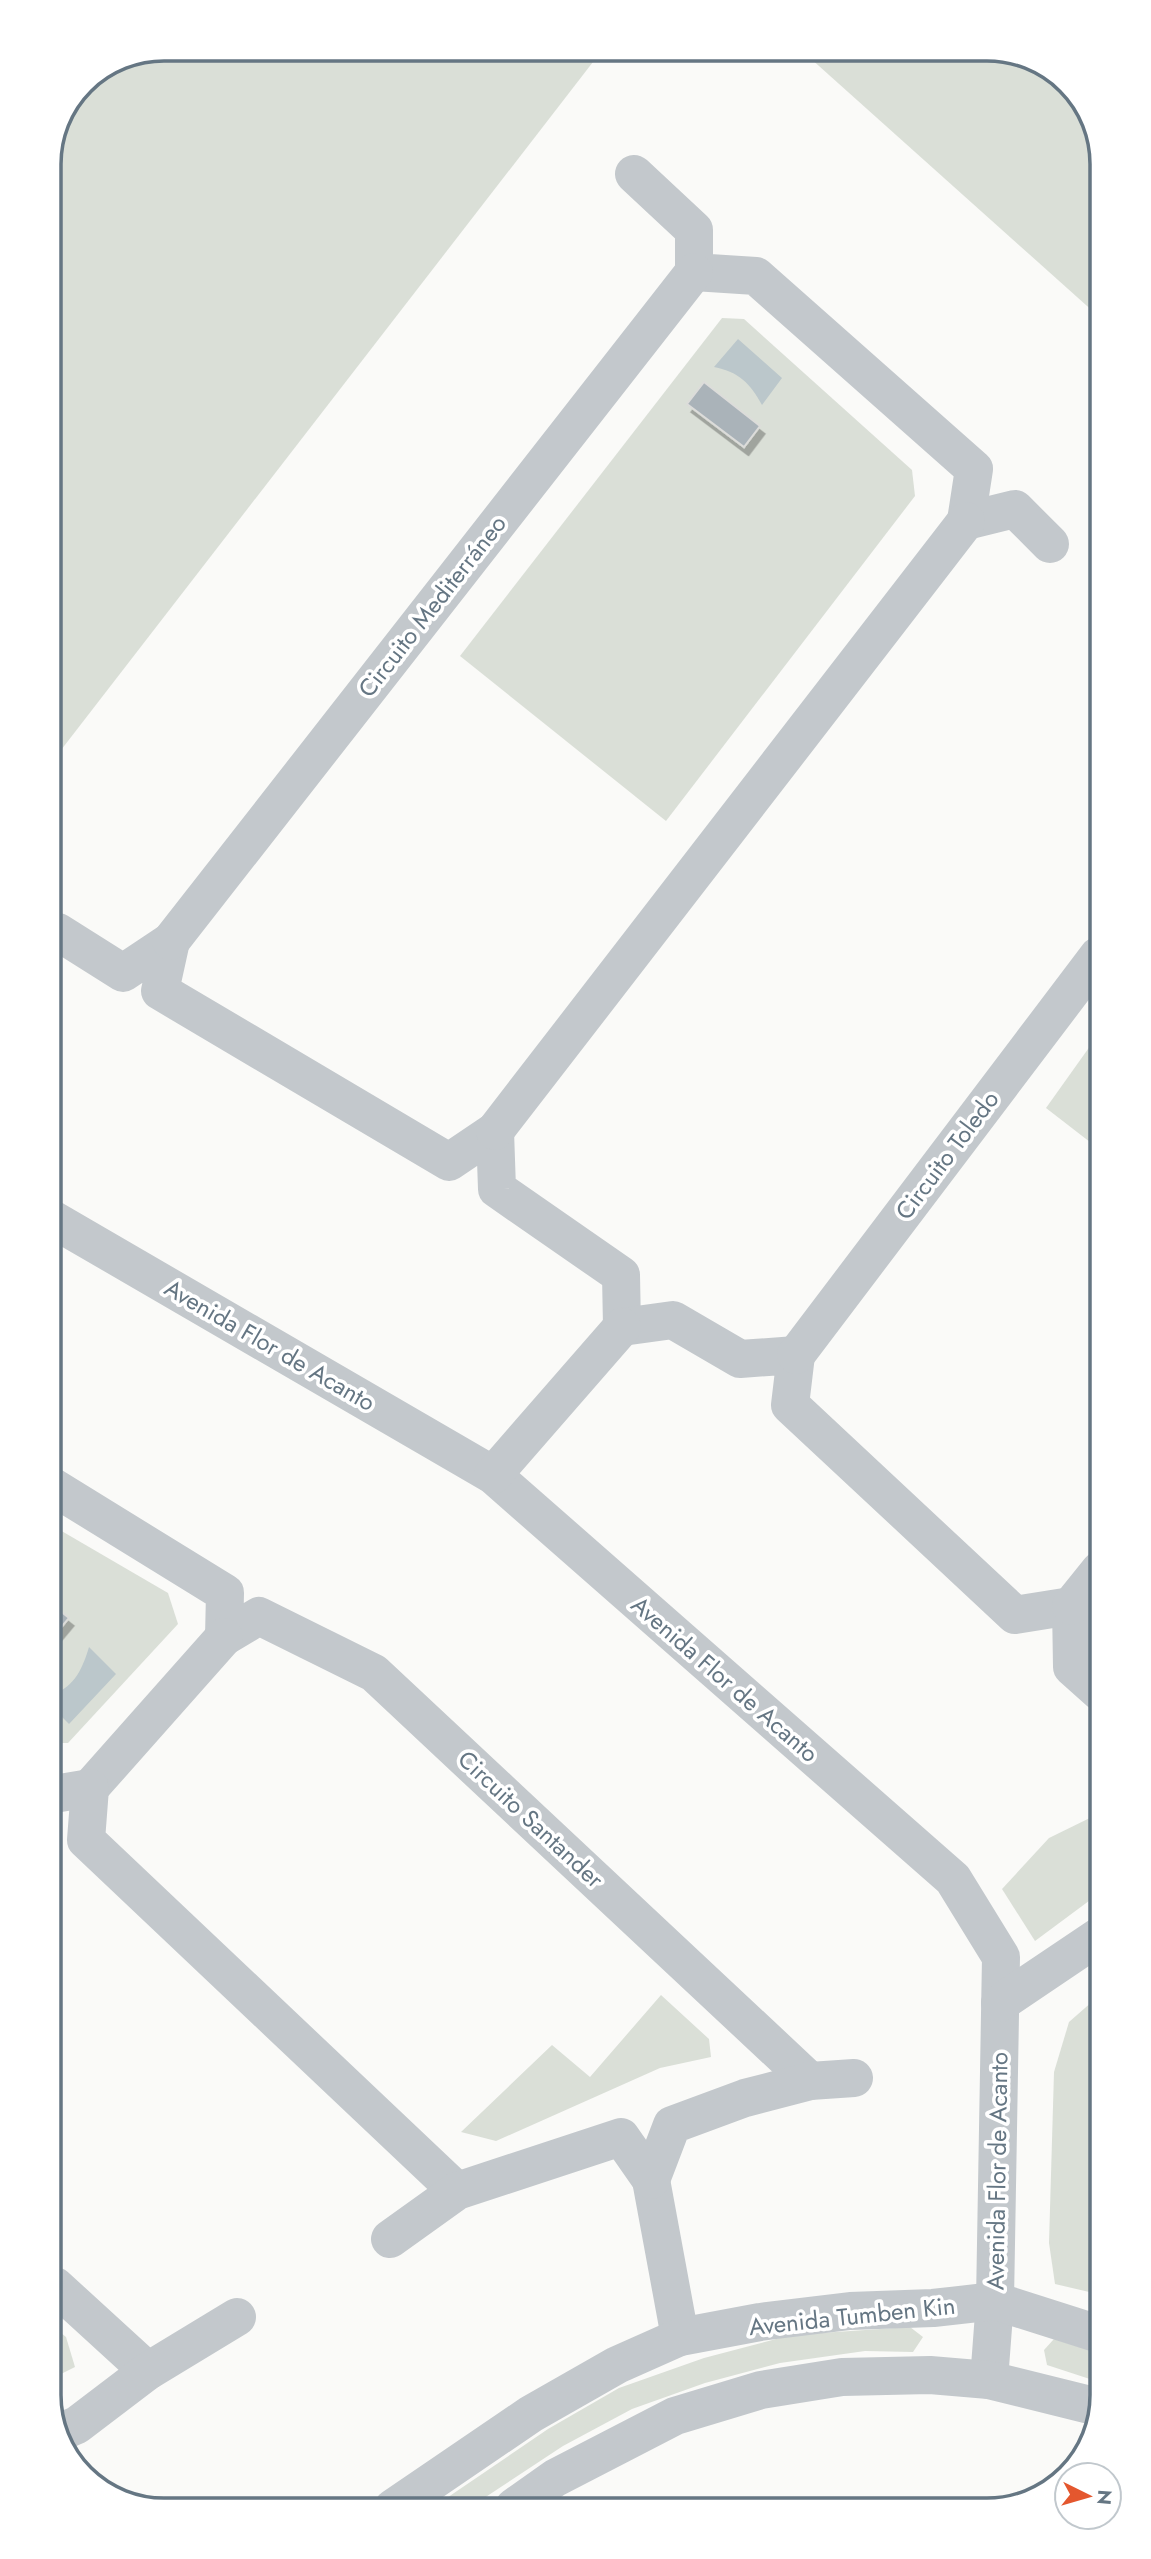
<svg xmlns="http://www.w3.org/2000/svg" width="1151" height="2559" viewBox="0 0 1151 2559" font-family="Jost,sans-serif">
	<defs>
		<filter id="shadow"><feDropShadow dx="4.5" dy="8" stdDeviation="0" flood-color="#0004"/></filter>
	</defs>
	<rect width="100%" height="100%" fill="#fafaf8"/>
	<!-- green -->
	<g fill="#dadfd7">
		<path d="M164 49H603L51 763 49 157 83 82Z"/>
		<path d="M800 49H995L1057 73 1096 127V314Z"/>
		<path d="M722 318 744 319 912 470 915 496 666 821 460 656Z"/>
		<path d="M1098 1035 1099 1149 1046 1108Z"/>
		<path d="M53 1526 168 1593 178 1624 68 1743H53Z"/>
		<path d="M1100 1813 1101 1892 1035 1941 1002 1889 1049 1838Z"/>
		<path d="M1101 1994 1102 2295 1055 2284 1049 2243 1054 2072 1069 2022Z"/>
		<path d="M661 1995 709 2039 711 2057 660 2068 496 2141 461 2132 552 2045 590 2077Z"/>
		<path d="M910 2327 923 2337 913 2352 865 2351 780 2363 705 2383 632 2409 563 2446 469 2508H432L548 2429 619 2388 704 2358 791 2335Z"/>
		<path d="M55 2328 66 2337 75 2367 55 2377Z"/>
		<path d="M1054 2339 1102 2354V2383L1047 2365 1044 2350Z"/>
	</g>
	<!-- water -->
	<g fill="#bbc7cb">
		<path d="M738 339 782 378 762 405C750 383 739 372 714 367Z"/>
		<path d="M89 1647 116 1674 69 1724 53 1708V1694C75 1687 83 1667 89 1647Z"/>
	</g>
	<!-- building -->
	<g fill="#aab3b9" stroke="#dcdcda" stroke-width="2" filter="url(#shadow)">
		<path d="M704 382 760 426 744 447 687 404Z"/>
		<path d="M53 1605 69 1618 53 1637Z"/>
	</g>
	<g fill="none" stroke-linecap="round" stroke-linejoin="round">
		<!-- minor -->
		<g stroke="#c3c8cc" stroke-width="38">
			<path d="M634 174 694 230V272L756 276 974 469 966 521 1015 509 1050 544"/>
			<path d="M58 932 123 973 171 941 160 991 449 1162 495 1131 497 1189 621 1275 622 1327"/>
			<path d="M171 941 694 272"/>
			<path d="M495 1131 966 521"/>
			<path d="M52 1219 493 1475 953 1879 1001 1957 995 2301 989 2380"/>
			<path d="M622 1327 673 1320 740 1359 796 1355 790 1405 1015 1615 1071 1606 1072 1667 1100 1692"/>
			<path d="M796 1355 1098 956"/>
			<path d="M493 1475 622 1327"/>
			<path d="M53 1487 225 1593 224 1637 259 1616 374 1673 810 2081"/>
			<path d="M1071 1606 1100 1570"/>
			<path d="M90 1788 224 1637"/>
			<path d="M54 1794 90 1788 86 1840 457 2191"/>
			<path d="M1000 2003 1101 1935"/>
			<path d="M651 2180 680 2337"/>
			<path d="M390 2239 457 2191 621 2137 651 2180 672 2125 745 2098 810 2081 854 2078"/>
			<path d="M55 2286 148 2371"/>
			<path d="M56 2434 77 2425 148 2371 237 2317"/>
			<path d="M514 2507 555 2478 675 2416 761 2390 842 2377 930 2375 989 2380 1098 2407"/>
			<path d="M393 2508 531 2414 617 2365 680 2337 760 2322 850 2311 933 2308 995 2301 1102 2335"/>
		</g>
	</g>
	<g text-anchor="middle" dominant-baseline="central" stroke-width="7" stroke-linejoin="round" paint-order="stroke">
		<!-- street labels -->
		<g font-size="24" fill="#657683" stroke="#fff">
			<text transform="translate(432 606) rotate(-52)">Circuito Mediterráneo</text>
			<text transform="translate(947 1155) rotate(-53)">Circuito Toledo</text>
			<text transform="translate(270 1345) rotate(30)">Avenida Flor de Acanto</text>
			<text transform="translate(725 1679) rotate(41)">Avenida Flor de Acanto</text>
			<text transform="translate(531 1819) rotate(43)">Circuito Santander</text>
			<text transform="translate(997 2171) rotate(-89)">Avenida Flor de Acanto</text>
			<text transform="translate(852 2316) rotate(-6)">Avenida Tumben Kin</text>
		</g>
	</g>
	<!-- crop -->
	<path d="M0 0H1151V2559H0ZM164 61H987A103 103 0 0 1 1090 164V2395A103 103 0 0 1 987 2498H164A103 103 0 0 1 61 2395V164A103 103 0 0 1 164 61Z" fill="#fff" fill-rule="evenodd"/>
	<path fill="none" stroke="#657683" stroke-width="3.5" d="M164 61H987A103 103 0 0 1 1090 164V2395A103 103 0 0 1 987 2498H164A103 103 0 0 1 61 2395V164A103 103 0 0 1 164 61Z"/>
	<!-- north arrow -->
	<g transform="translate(1088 2496) rotate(95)"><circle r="33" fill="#ffffff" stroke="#c1c8cd" stroke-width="2"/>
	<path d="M0-5L12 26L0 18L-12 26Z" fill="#e4572e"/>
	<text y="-10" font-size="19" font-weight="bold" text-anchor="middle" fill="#657683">N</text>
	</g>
</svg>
